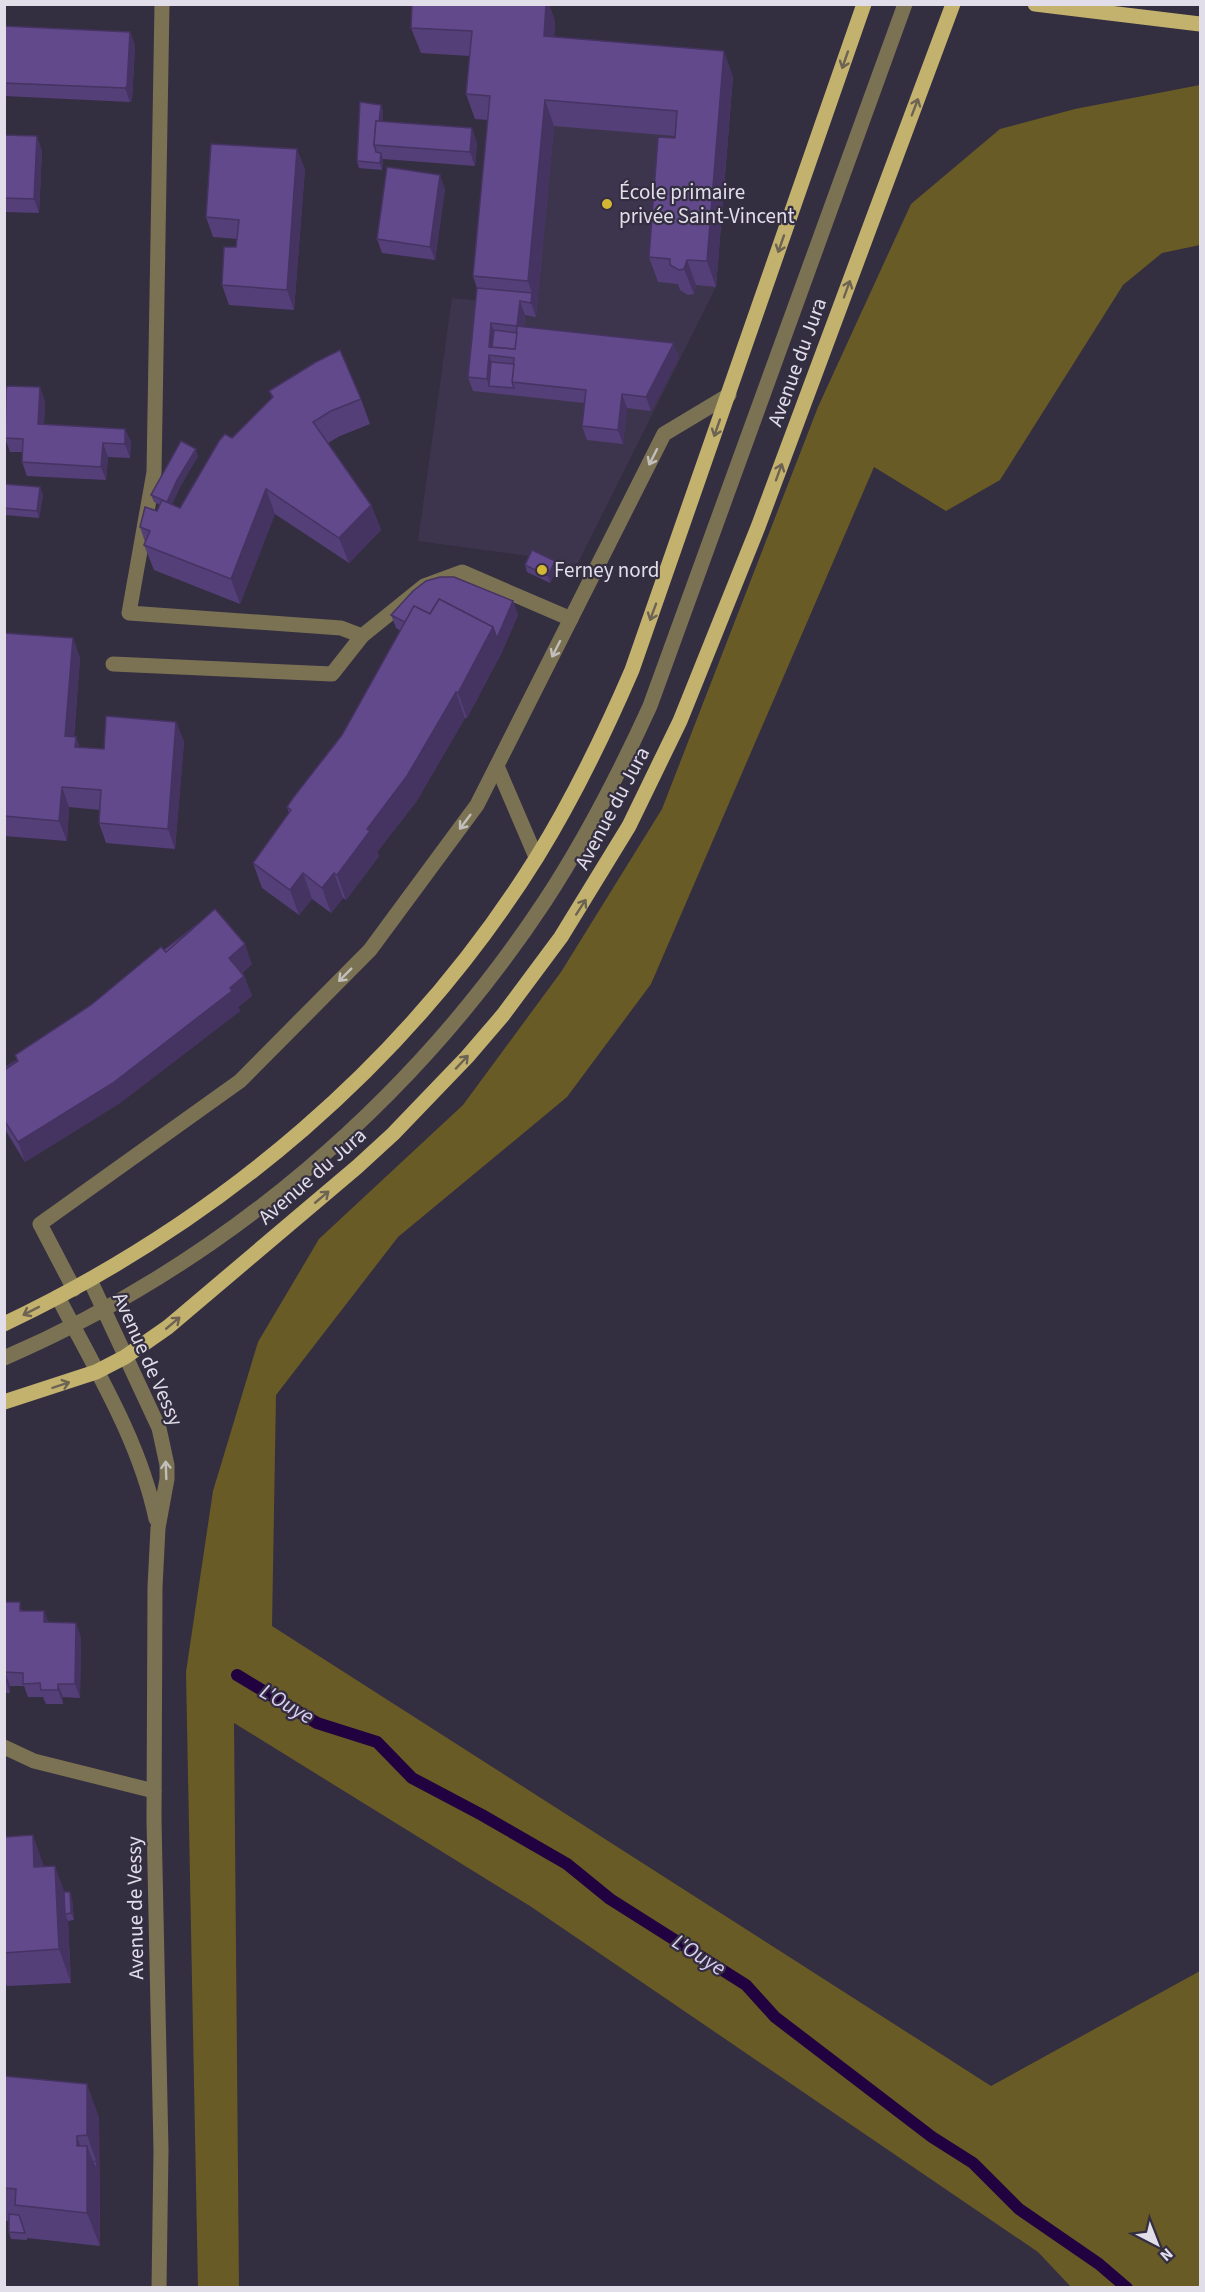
<svg xmlns="http://www.w3.org/2000/svg" width="1205" height="2292" viewBox="0 0 1205 2292" font-family="'Source Sans 3',sans-serif">
	<rect width="100%" height="100%" fill="#342e41"/>
	<!-- built -->
	<path fill="#3d354e" d="M422 5 553 61 733 76 716 287 578 563 558 568 535 557 418 541 452 298 481 301 499 121 481 56 421 53Z"/>
	<!-- green -->
	<path fill="#695b25" d="M1200 85V245L1162 253 1123 285 1000 480 946 511 874 467 651 984 567 1097 398 1237 276 1395 272 1626 991 2086 1200 1971V2287H1071L1038 2252 530 1906 234 1723 239 2287H198L186 1672 213 1491 258 1342 319 1239 463 1105 561 972 662 809 818 407 911 204 1000 129 1075 109Z"/>
	<g fill="none" stroke-linecap="round" stroke-linejoin="round">
		<!-- stream -->
		<path stroke="#21013f" stroke-width="12" d="M237 1675 317 1723 377 1742 412 1778 482 1815 567 1864 610 1899 746 1985 775 2017 932 2137 973 2163 1019 2209 1099 2264 1127 2288"/>
		<!-- minor -->
		<g stroke="#7a7252" stroke-width="15">
			<path d="M162 4 154 472 129 613 341 628 362 636"/>
			<path d="M113 664 332 674 362 636 424 586 462 572 571 619"/>
			<path d="M497 766 536 857"/>
			<path d="M90 1280 159 1428 167 1465V1479L158 1528 155 1587 154 1820 161 2150 159 2288"/>
			<path d="M74 1289 40 1224 240 1081 370 950 477 805 664 434 729 395"/>
			<path d="M58 1297C95 1369 139 1439 156 1519"/>
			<path d="M4 1358C224 1263 413 1101 545 901 585 840 619 774 650 706L905 4"/>
			<path d="M4 1747 34 1761 154 1791"/>
		</g>
		<!-- major -->
		<g stroke="#c3b26d" stroke-width="15">
			<path d="M1035 4 1200 24"/>
			<path d="M4 1324C221 1221 409 1062 537 857 574 797 604 735 632 670L864 4"/>
			<path d="M4 1402 96 1372 125 1357 168 1327 357 1167 393 1134 467 1057 503 1015 561 937 629 826 680 721 758 527 953 4"/>
		</g>
	</g>
	<!-- wall -->
	<g fill="#543f78">
		<path d="M412 4H549L555 22 554 37 733 76 716 287 696 285 694 294 688 295 680 290 678 284 658 282 649 257 675 136 554 126 536 317 525 315 524 327 679 357 651 411 627 408 623 444 587 440 582 426 584 403 473 391 468 377 477 288 473 276 488 120 475 119 466 94 470 56 421 53 411 28Z"/>
		<path d="M4 26 130 32 135 45 132 100 130 102 4 96Z"/>
		<path d="M381 105 383 112 382 122 477 142 475 166 383 159 382 170 359 168 357 161Z"/>
		<path d="M4 135 42 150 39 213 4 212Z"/>
		<path d="M305 169 294 310 229 305 222 285 236 247 237 239 213 237 206 217Z"/>
		<path d="M445 189 435 260 382 253 377 239Z"/>
		<path d="M269 391 361 399 370 424 340 436 328 443 371 505 381 530 349 563 275 514 240 604 154 570 144 545 145 542 140 527 157 511 160 505 154 502 151 495 198 456 180 487 172 504 180 508 232 438 272 398Z"/>
		<path d="M45 401 44 424 125 429 131 442 130 458 108 457 106 480 27 476 22 462V452H10L5 438Z"/>
		<path d="M5 484 43 495 39 518 5 515Z"/>
		<path d="M555 561 558 568 550 583 527 572 525 565Z"/>
		<path d="M513 601 518 615 502 652 467 718H465L416 802 377 852 379 856 346 900 343 898 331 913 312 899 299 915 262 888 253 863 289 813 287 807 342 735 401 631 396 628 391 615Z"/>
		<path d="M4 633 73 638 80 658 74 737H76L80 748 104 749 176 722 184 742 175 849 106 843 99 823 100 810 69 807 67 841 4 836Z"/>
		<path d="M164 950 252 964 242 973 244 976 252 996 238 1007 240 1011 120 1103 25 1162 4 1128V1068L17 1061 15 1055 91 1005Z"/>
		<path d="M4 1602 24 1611H44L48 1622 81 1637 80 1698 63 1697V1704H46L43 1697H28L24 1686H10V1693H4Z"/>
		<path d="M4 1837 44 1867 64 1892 72 1899 74 1920 68 1921 71 1983 7 1986 4 1979Z"/>
		<path d="M4 2076 99 2117 100 2246 27 2238V2240L11 2239 9 2232V2221H4Z"/>
	</g>
	<!-- shaded-wall -->
	<g fill="#453361">
		<path d="M546 4H549L555 22 553 61 544 36Z"/>
		<path d="M130 32 135 45 132 100 130 102 125 88Z"/>
		<path d="M724 51 733 76 716 287 707 261Z"/>
		<path d="M545 100 554 126 536 317 531 303 532 293 528 281Z"/>
		<path d="M381 105 383 112 380 146H377Z"/>
		<path d="M472 128 477 142 475 166 470 152Z"/>
		<path d="M37 136 42 150 39 213 34 199Z"/>
		<path d="M297 149 305 169 294 310 287 290Z"/>
		<path d="M381 153 383 160 382 170 380 163Z"/>
		<path d="M440 175 445 189 435 260 430 247Z"/>
		<path d="M687 260 696 285 694 294 684 269Z"/>
		<path d="M520 301 525 315 522 340 517 326Z"/>
		<path d="M491 323 496 337 495 354 489 347Z"/>
		<path d="M674 343 679 357 651 411 646 397Z"/>
		<path d="M489 355 494 369 489 386 487 379Z"/>
		<path d="M40 387 45 401 43 438 38 424Z"/>
		<path d="M622 394 627 408 623 444 618 430Z"/>
		<path d="M125 429 131 442 130 458 125 444Z"/>
		<path d="M103 443 108 457 106 480 101 467Z"/>
		<path d="M196 449 198 456 180 487 169 510 166 503 177 480Z"/>
		<path d="M40 487 43 495 39 518 37 511Z"/>
		<path d="M266 489 275 514 240 604 231 579Z"/>
		<path d="M371 505 381 530 349 563 339 538Z"/>
		<path d="M555 561 558 568 550 583 548 576Z"/>
		<path d="M513 601 518 615 502 652 467 718 458 693 493 627Z"/>
		<path d="M73 638 80 658 72 756 65 736Z"/>
		<path d="M456 692 465 718 416 802 377 852 379 856 346 900 337 875Z"/>
		<path d="M176 722 184 742 175 849 168 829Z"/>
		<path d="M76 737 83 757 75 747Z"/>
		<path d="M62 787 69 807 67 841 59 821Z"/>
		<path d="M303 873 312 899 299 915 290 890Z"/>
		<path d="M334 873 343 898 331 913 322 888Z"/>
		<path d="M245 944 252 964 236 977 229 958Z"/>
		<path d="M244 976 252 996 238 1007 240 1011 120 1103 25 1162 18 1142 230 988Z"/>
		<path d="M44 1611 49 1625 44 1622Z"/>
		<path d="M76 1623 81 1637 80 1698 75 1684Z"/>
		<path d="M5 1672 10 1686V1693L5 1679Z"/>
		<path d="M58 1684 63 1697V1704L58 1690Z"/>
		<path d="M33 1835 45 1869 34 1867Z"/>
		<path d="M55 1866 67 1899 65 1914 68 1921 71 1983 59 1949Z"/>
		<path d="M70 1892 72 1899 74 1920 71 1913Z"/>
		<path d="M87 2084 99 2117V2169L87 2135Z"/>
		<path d="M77 2136 87 2166V2146L97 2172 96 2161 99 2169 100 2246 87 2213 77 2146Z"/>
	</g>
	<!-- building -->
	<g fill="#62498b" stroke="#453361" stroke-width="1.5" fill-rule="evenodd">
		<path d="M412 4H546L544 36 724 51 707 261 687 260 684 269 679 270 670 265V259L649 257 658 137 675 138 677 111 545 100 528 281 473 276 490 96 466 94 472 31 411 28Z"/>
		<path d="M4 26 130 32 127 86 125 88 4 83Z"/>
		<path d="M360 102 381 105 379 122 376 121 374 145 376 152 381 153 380 163 357 161Z"/>
		<path d="M376 121 472 128 470 152 374 145Z"/>
		<path d="M4 135 37 136 34 199 4 198Z"/>
		<path d="M211 144 297 149 287 290 222 285 224 247H236L239 220 206 217Z"/>
		<path d="M387 167 440 175 430 247 377 239Z"/>
		<path d="M477 288 532 293 531 303 520 301 517 326 674 343 646 397 622 394 618 430 582 426 586 390 512 382 514 358 489 355 487 379 468 377ZM491 323 517 326 515 349 489 347Z"/>
		<path d="M494 330 517 333 515 349 492 347Z"/>
		<path d="M340 350 361 399 331 411 313 422 371 505 339 538 266 489 231 579 144 545 150 531 140 527 145 507 157 511 162 500 180 508 219 441 225 434 232 438 273 397 269 391 316 362Z"/>
		<path d="M491 362 514 364 512 382 514 388 489 386Z"/>
		<path d="M8 386 40 387 38 424 125 429V444L103 443 101 467 22 462 23 439 5 438 6 388Z"/>
		<path d="M181 441 196 449 177 480 167 502 151 495Z"/>
		<path d="M5 484 40 487 37 511 4 508Z"/>
		<path d="M532 550 555 561 548 576 525 565Z"/>
		<path d="M440 577H454L513 601 497 638 493 627 439 599 430 614 414 606 405 622 391 615 413 591 426 581Z"/>
		<path d="M439 599 493 627 458 693 456 692 407 776 367 829 370 831 337 875 334 873 322 888 303 873 290 890 253 863 291 810 287 807 293 798 342 735 414 606 430 614Z"/>
		<path d="M4 633 73 638 65 736 76 737 75 747 104 749 106 716 176 722 168 829 99 823 101 790 62 787 59 821 4 816Z"/>
		<path d="M215 909 245 944 229 958 244 976 230 988 232 991 113 1083 18 1142 4 1120V1070L18 1061 15 1055 91 1005 161 947 166 952Z"/>
		<path d="M199 923 166 952 164 950Z"/>
		<path d="M15 1061 16 1062 4 1070V1068Z"/>
		<path d="M4 1602H20V1611H44V1622L76 1623 75 1684H58V1690H41L40 1683 23 1684V1673L5 1672 4 1679Z"/>
		<path d="M33 1835 34 1867 55 1866 59 1949 4 1953V1837Z"/>
		<path d="M64 1892H70L71 1913 65 1914Z"/>
		<path d="M4 2076 87 2084V2135L77 2136V2146H87V2213L15 2205 16 2189 4 2188Z"/>
		<path d="M96 2161 97 2172 93 2162Z"/>
		<path d="M9 2214 19 2215 25 2233 9 2232Z"/>
	</g>
	<!-- one-way arrows -->
	<defs><path id="oneway-shaft" d="M-6 0H5M1.5-3L5.5 0L1.5 3" fill="none" stroke-width="1.6" stroke-linecap="round" stroke-linejoin="round" transform="scale(1.5)"/></defs>
	<g stroke="#6d6353">
		<use href="#oneway-shaft" transform="translate(845 60) rotate(109)"/>
		<use href="#oneway-shaft" transform="translate(915 107) rotate(-69)"/>
		<use href="#oneway-shaft" transform="translate(781 244) rotate(109)"/>
		<use href="#oneway-shaft" transform="translate(847 289) rotate(-70)"/>
		<use href="#oneway-shaft" transform="translate(717 428) rotate(109)"/>
		<use href="#oneway-shaft" transform="translate(779 472) rotate(-70)"/>
		<use href="#oneway-shaft" transform="translate(653 612) rotate(110)"/>
		<use href="#oneway-shaft" transform="translate(581 907) rotate(-57)"/>
		<use href="#oneway-shaft" transform="translate(462 1062) rotate(-47)"/>
		<use href="#oneway-shaft" transform="translate(322 1197) rotate(-40)"/>
		<use href="#oneway-shaft" transform="translate(31 1311) rotate(153)"/>
		<use href="#oneway-shaft" transform="translate(173 1323) rotate(-40)"/>
		<use href="#oneway-shaft" transform="translate(61 1385) rotate(-18)"/>
	</g>
	<g stroke="#c2bebc">
		<use href="#oneway-shaft" transform="translate(653 457) rotate(117)"/>
		<use href="#oneway-shaft" transform="translate(556 649) rotate(117)"/>
		<use href="#oneway-shaft" transform="translate(465 822) rotate(127)"/>
		<use href="#oneway-shaft" transform="translate(345 975) rotate(135)"/>
		<use href="#oneway-shaft" transform="translate(166 1470) rotate(-92)"/>
	</g>
	<!-- markers -->
	<g fill="#d4b635" stroke="#342e41" stroke-width="2">
		<circle cx="607" cy="204" r="6"/>
		<circle cx="542" cy="570" r="6"/>
	</g>
	<g text-anchor="middle" dominant-baseline="central" stroke-width="4.5" stroke-linejoin="round" paint-order="stroke">
		<!-- poi labels -->
		<g font-size="21" fill="#e1deea" stroke="#342e41" text-anchor="start">
			<text x="619" y="192">École primaire<tspan x="619" dy="24">privée Saint-Vincent</tspan></text>
			<text x="554" y="570">Ferney nord</text>
		</g>
		<!-- street labels -->
		<g font-size="21" fill="#e1deea" stroke="#342e41">
			<text transform="translate(797 362) rotate(-70)">Avenue du Jura</text>
			<text transform="translate(612 808) rotate(-62)">Avenue du Jura</text>
			<text transform="translate(312 1176) rotate(-41)">Avenue du Jura</text>
			<text transform="translate(148 1359) rotate(66)">Avenue de Vessy</text>
			<text transform="translate(135 1908) rotate(-91)">Avenue de Vessy</text>
		</g>
		<!-- water labels -->
		<g font-size="22" font-style="italic" fill="#dbcef5" stroke="#342e41">
			<text transform="translate(287 1704) rotate(30)">L'Ouye</text>
			<text transform="translate(699 1955) rotate(32)">L'Ouye</text>
		</g>
	</g>
	<!-- border -->
	<rect width="1205" height="2292" fill="none" stroke="#e1deea" stroke-width="12"/>
	<!-- north arrow -->
	<g transform="translate(1157 2244) rotate(138)" stroke="#342e41" stroke-width="4.5" paint-order="stroke">
	<path d="M0-4.5L10 22L0 15L-10 22Z" fill="#e1deea"/>
	<text y="-9" font-size="16" font-weight="bold" text-anchor="middle" fill="#e1deea">N</text>
	</g>
</svg>
